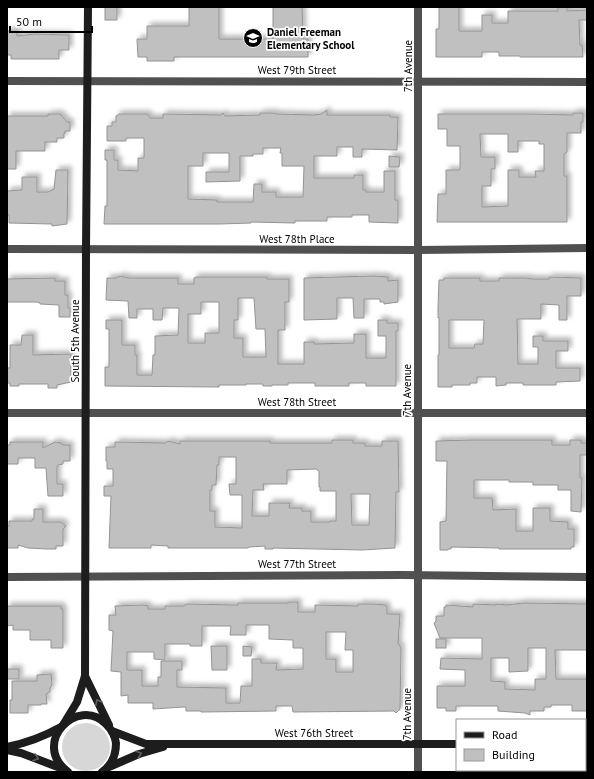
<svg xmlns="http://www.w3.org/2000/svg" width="594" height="779" viewBox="0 0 594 779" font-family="'PT Sans',sans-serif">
	<defs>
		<filter id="shadow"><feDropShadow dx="3.5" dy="-3.5" stdDeviation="2" flood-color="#0004"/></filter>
	</defs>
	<rect width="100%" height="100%" fill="#fff"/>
	<!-- green -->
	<circle fill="#d7d7d7" cx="86" cy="747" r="24"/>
	<!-- building -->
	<g fill="#c0c0c0" stroke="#949494" fill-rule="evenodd" filter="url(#shadow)">
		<rect x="105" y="7" width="12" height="13"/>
		<path d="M189 7H219V39H273V7H302L303 39H308V57H174V61H147V57H138L137 39H147V26H189Z"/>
		<path d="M439 7H459V31H482V15H492V23H508V11H558V7H567V11L587 10V20H579L580 45H582L583 57H520V56H499V52H482V57H436V29H439Z"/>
		<path d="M7 31H17V36L35 34 69 35V50H59V59H11V55H7Z"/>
		<path d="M327 110V115H390V117H398L397 150 362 149V157H353V147H337V156H314V178H354V175H363V190H366V192H384V171H395V200H398V223L369 222V215H352V217H327V221H295V223L251 222V223L219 224H104L105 206H107V160H105V150H114V160H118V170L138 171V158H144V138H126V141H107V126H112V122H116V116L119 114H147L150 118H163V114L221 115 223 113 225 116 260 115V113H273L277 114 314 115 321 114ZM263 148H281L280 153H282V166H304L303 197H276V192H262V184H254L253 202H217V200L188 199V166H203V153H229V172H206V182L240 181V156H253V154H263Z"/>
		<path d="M573 113H583V122H581V133H567V152L564 154V176H567V222H437L438 194H446V170H459L460 169V146H447V129H438V114H532L573 115ZM480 134H508V152H518V141H539V144H544V171H535L536 177H519V170H508V206L482 207V186H491V169H495V157H481Z"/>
		<path d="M48 114H60L67 122H70V131H65V133H64V138H57V142H45V151H16V169H7V116H48Z"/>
		<path d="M389 156 400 157 399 167H389Z"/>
		<path d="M56 170H68L67 224 52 226V224L9 223V215H7V191L22 190V177H37V192H48L54 189Z"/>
		<path d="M120 276 129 278H178V284H194V278L196 277H267V279H289V302H285V330H278V364H304V342H314V344L354 343V334H366V358H386V336H378V320H387V323H398V331H396V386H366V383H349V386H315V383H288V385H272V386H263V384H246V385H219V387L105 386V367H109V329H106V320H122V345H135V355H137V375H152L153 355H155V336L178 335 179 308H163L162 320H153V309H137V318H129L128 301 106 300 107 278H116ZM238 298H254L256 329H265L266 357H243V338H234V320H238ZM201 302H219V333H205V343H188V314H201Z"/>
		<path d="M374 276 388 277V281L398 280V302L384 304V302H380V299H364V318H354L353 298H337V319L304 320V278Z"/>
		<path d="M549 277 581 278V296H567V320H559V305L541 304V319H517L518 364H538V347H533V336H543V341H568V351H556V368H580V381L556 382V385H523V383H506V385L496 386V377H477V383H470V385H452V387H438V355H439V317L438 318V308L439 280H444V278H480V281H499V278H526L532 279H549ZM449 320H484L483 344H475L474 348H449Z"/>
		<path d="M55 278V281H65V295H68V308H70V317H59V305L40 304V303L37 302H7V279Z"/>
		<path d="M22 335H33V355L71 354V382L57 385V388H48V384H19V386H10V383H7V368H10V345H21Z"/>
		<path d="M332 440H353V443H365V446H382V441H398L399 492H396L395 548 362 550 273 548V549H265V546L249 547 248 548H168V546L151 545V548H109L111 496H104V486H113V469H107V461H106V447H115V442L165 443 168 441 180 444V441H270V443H332ZM219 457H236V484H229L230 495H242V528L215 527V511H210V490H212V485H216L217 465H219ZM316 469 319 471V487H320V491H336V521H330V522H311V511H302V508H289L290 503H269V516H252L253 490H264L263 484H287V470ZM351 494H370L369 525H352Z"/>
		<path d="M471 440H552V445H570V440H581V443H587V455H580V478H582L581 512 571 511V490H558V485H533V482H509V480H474V498H492L493 510 516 509V531H533V508H550V521L568 522V529H574V547H571V549H499V548L451 547V549H448V550H440V522L446 521 447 461H436V441Z"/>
		<path d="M10 442H43V448L55 442 61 443 63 445H70V461H63V464L58 465 57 467V484H63V496H48L46 468H35V458H18V464H7V445H10Z"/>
		<path d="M34 509H43V522H61L66 526 63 529V546H56V549H47L28 548 18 545V548H7V526H9V521H32V519H34Z"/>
		<path d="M288 602H298V612H315V605L358 606V604H373L385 605 387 607V614H400L398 643 401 648 400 709 396 713 394 711 293 712 292 706H276V711L201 712V711H186V707H184L153 709V703H128V695L121 696V672L111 671 113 631 109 630V615H116L115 606 143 605 148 606V609H165V606H183L187 604 233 605H238V603H288ZM246 625H269V639L293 640V648H303V669L276 670 277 663H261V659H252V686H241L240 703H226V688L177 687V670H182V661H161V677H158V686H142V670H127V652H154V659L165 660V644H190V646H202V626H231L230 635H246ZM326 632H346L345 650H353V672H336V659H326Z"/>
		<path d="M524 603 587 604V650H555L556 679H587V711H572V705H551V707H544V711H530V715L525 713 498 711V706H456V711H446V708H437V686H465V670L440 669 441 658 482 659V638H440L434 623 436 621V616H444V607H446V605L473 607V604L496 605V604L507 605ZM528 648H546V679H535V690L505 689V682L491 681V658H509V672L528 671Z"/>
		<path d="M7 606H61V609H63V648H51V640H30V630H13V625L7 626Z"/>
		<rect x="436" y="639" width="10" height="9"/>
		<path d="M211 646H227V670H212Z"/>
		<path d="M243 646 252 647 251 656H243Z"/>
		<rect x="7" y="669" width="12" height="10"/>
		<path d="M51 674 52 685 50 688V692L46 694 47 704H41V705H28V713H10V700H12V681H37V675Z"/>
	</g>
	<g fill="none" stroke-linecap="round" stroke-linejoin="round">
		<!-- street -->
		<g stroke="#505050" stroke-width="8">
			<path d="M7 81 587 82"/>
			<path d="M7 249 418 250 587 248"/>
			<path d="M7 413H587"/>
			<path d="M7 577 402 575 587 577"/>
			<path d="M418 772V7"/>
		</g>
		<!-- secondary -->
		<g stroke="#1d1d1d" stroke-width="8">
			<path d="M85 676 109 725"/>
			<path d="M63 725 77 702 85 676 86 249 88 7"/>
			<path d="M112 731 146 744H457"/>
			<path d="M585 744H587"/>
			<path d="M7 747C27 743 43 737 61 727"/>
			<path d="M7 750 21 753 63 769"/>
			<path d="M109 767 139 754 163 747"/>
			<path d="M68 772C30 743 78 695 106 724 111 729 115 736 116 743 116 755 112 765 102 772"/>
		</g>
	</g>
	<!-- one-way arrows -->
	<defs><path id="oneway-chevron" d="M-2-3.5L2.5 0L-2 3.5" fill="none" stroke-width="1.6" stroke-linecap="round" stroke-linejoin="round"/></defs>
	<g stroke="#616161">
		<use href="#oneway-chevron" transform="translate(98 702) rotate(-118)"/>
		<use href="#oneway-chevron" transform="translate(139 754) rotate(-18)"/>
		<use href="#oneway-chevron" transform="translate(36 758) rotate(19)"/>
	</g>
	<!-- icons -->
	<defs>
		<symbol id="school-disc" viewBox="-11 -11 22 22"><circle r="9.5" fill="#000" stroke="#fff"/><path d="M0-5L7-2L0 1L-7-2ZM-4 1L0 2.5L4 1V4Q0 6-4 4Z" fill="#fff"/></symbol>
	</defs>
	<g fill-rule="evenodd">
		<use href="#school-disc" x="242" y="27" width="22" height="22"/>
	</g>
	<g text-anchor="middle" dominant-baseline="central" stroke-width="3.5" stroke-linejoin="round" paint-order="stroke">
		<!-- poi labels -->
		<g font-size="11" font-weight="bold" fill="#000" stroke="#fff" text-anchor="start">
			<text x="267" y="32">Daniel Freeman<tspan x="267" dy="13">Elementary School</tspan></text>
		</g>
		<!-- street labels -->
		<g font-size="11" fill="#000" stroke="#fff">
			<text transform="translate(408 66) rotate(-90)">7th Avenue</text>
			<text x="297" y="70">West 79th Street</text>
			<text x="297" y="239">West 78th Place</text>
			<text transform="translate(75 341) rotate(-90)">South 5th Avenue</text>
			<text transform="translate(407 390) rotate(-90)">7th Avenue</text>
			<text x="297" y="402">West 78th Street</text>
			<text x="297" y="564">West 77th Street</text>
			<text transform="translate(407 714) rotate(-90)">7th Avenue</text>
			<text x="314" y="733">West 76th Street</text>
		</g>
	</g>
	<!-- border -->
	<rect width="594" height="779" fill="none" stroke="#000000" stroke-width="16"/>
	<!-- legend -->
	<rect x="456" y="719" width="130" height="52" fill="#ffffff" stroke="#999999"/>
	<rect x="464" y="732" width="20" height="6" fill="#1d1d1d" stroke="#999999"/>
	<text x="492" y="739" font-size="12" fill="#000000">Road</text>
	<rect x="464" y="749" width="20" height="12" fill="#c0c0c0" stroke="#999999"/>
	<text x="492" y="759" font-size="12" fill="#000000">Building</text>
	<!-- scale -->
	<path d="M10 26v6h82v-6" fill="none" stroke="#000000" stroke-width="2"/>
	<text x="16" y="26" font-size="12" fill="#000000" stroke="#ffffff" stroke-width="3" paint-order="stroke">50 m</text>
</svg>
